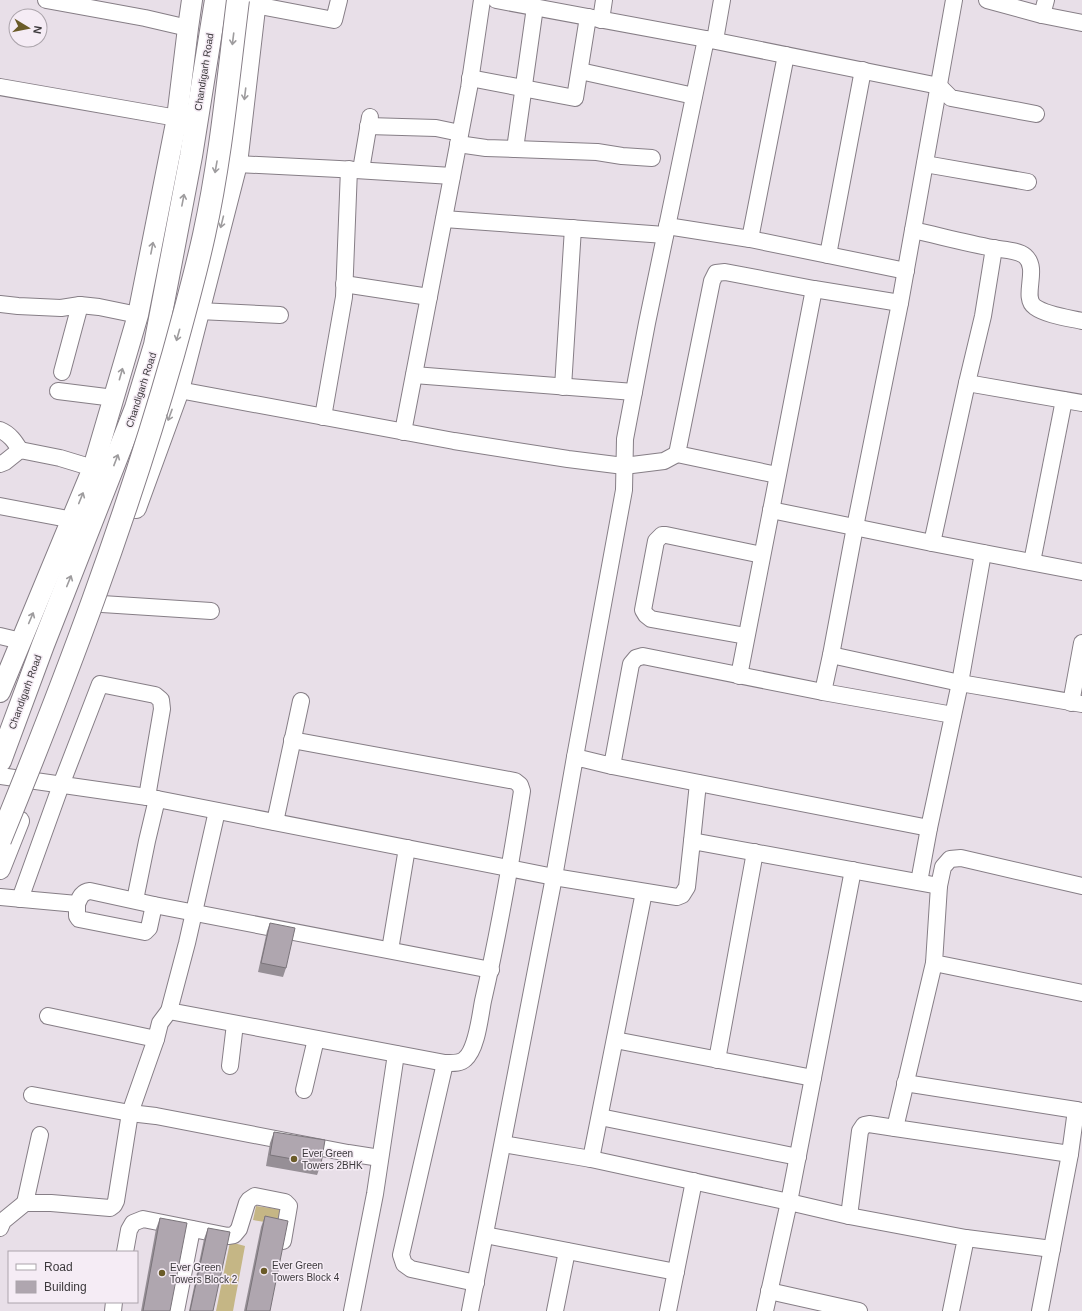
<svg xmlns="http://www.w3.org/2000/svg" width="1082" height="1311" viewBox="0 0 1082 1311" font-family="Helvetica,sans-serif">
	<rect width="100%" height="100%" fill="#e8dfe8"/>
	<!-- green -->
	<g fill="#c5b685">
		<path d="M256 1206 285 1210 283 1225 253 1220Z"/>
		<path d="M230 1242 245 1246 233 1311H216Z"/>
	</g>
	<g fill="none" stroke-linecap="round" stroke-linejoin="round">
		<defs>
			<g id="minor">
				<path d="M46 0 145 18 188 28"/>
				<path d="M496 0 706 39"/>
				<path d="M987 0 1042 15 1082 23"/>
				<path d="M255 5 334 20 339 0"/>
				<path d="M1042 15 1046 0"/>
				<path d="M601 20 604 0"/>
				<path d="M715 40 722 0"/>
				<path d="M580 71 694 96"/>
				<path d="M470 78 575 98 588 17"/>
				<path d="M0 87 177 118"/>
				<path d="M368 126 436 128 460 133"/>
				<path d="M458 144 486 148 597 152 622 156 652 158"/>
				<path d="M515 149 535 7"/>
				<path d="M237 164 339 169 452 176"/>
				<path d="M925 164 1028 182"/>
				<path d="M361 170 370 117"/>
				<path d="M444 219 665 235"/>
				<path d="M667 226 750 239 786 55"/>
				<path d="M913 230C940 236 966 243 993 248 1003 250 1018 250 1025 256 1040 269 1021 297 1035 307 1046 315 1069 318 1082 321"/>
				<path d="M750 239 828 255 863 70"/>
				<path d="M828 255 906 271"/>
				<path d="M344 284 429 297"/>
				<path d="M0 304 18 306 61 308 80 305 99 307 138 315"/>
				<path d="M199 311 280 315"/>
				<path d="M62 372 80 305"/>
				<path d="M414 375 634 392"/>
				<path d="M967 383 1082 403"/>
				<path d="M563 387 573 228"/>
				<path d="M179 390 454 441 568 459 624 466 664 461 677 454"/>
				<path d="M58 391 114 398"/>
				<path d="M323 417 344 297 349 169"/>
				<path d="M0 430C10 434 15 442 20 450"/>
				<path d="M403 432 469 88 482 0"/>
				<path d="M0 464 5 462 20 450 60 458 93 468"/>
				<path d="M777 475 677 454 712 281 716 273 725 272 814 289 900 303"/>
				<path d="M0 506 73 520"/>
				<path d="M771 510 932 543 1082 572"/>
				<path d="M932 543 967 383 983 316 994 248"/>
				<path d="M1032 562 1064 400"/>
				<path d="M102 604 211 611"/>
				<path d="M0 636 21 641"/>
				<path d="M746 636 651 619 646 615 643 610 656 541 662 535H666L762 555"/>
				<path d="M831 655 855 527 900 303 954 0"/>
				<path d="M739 676 814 289"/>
				<path d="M823 692 953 715"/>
				<path d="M1071 703 1082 643"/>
				<path d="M575 757 624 490 625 439 647 323 706 39 939 86 951 98 1036 114"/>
				<path d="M612 766 929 828"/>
				<path d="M0 776 147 797 554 877 575 757 612 766 631 664 636 658 643 656 823 692 831 655 960 683 1082 704"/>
				<path d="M217 811 187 943 169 1011 445 1063C452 1063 460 1064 465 1059 477 1049 480 1016 483 1001 499 932 511 862 522 791L520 785 515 781 292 740"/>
				<path d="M275 822 301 701"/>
				<path d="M692 841 698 783"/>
				<path d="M919 882 929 828 960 683 983 553"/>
				<path d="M939 886 943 867 950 859 961 858 1082 886"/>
				<path d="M0 897 77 904C80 897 82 892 90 891L154 905 491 970"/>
				<path d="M20 899 61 785 100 684 155 695 161 700 162 709 147 797"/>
				<path d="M135 900 147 841 157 799"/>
				<path d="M77 904V916L79 919 145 932 149 928 154 905"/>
				<path d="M390 950 407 848"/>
				<path d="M934 963 895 1128 1070 1154 1076 1110 1082 1111"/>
				<path d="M48 1016 156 1039"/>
				<path d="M615 1040 813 1078"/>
				<path d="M717 1060 755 852"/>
				<path d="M445 1063 401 1255 404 1264 411 1269 476 1283"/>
				<path d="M230 1066 235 1024"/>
				<path d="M905 1083 1076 1110"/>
				<path d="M304 1090 316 1039"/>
				<path d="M32 1095 130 1113 156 1116 348 1153 380 1158"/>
				<path d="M600 1117 798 1157"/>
				<path d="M503 1144 591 1159 789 1202 853 870"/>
				<path d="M591 1159 644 892"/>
				<path d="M25 1203 40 1135"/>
				<path d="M849 1216 860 1131 864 1125 869 1124 895 1128"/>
				<path d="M0 1228 3 1221 25 1203H51L110 1208 114 1205 116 1201 130 1113 156 1039 160 1023 169 1011"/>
				<path d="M485 1235 676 1272"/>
				<path d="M966 1238 1052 1249"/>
				<path d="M125 1252 129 1230 133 1223 143 1219 228 1236 234 1235 239 1229 247 1203 249 1200 255 1196 285 1202 289 1206 283 1241"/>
				<path d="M769 1291 859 1311"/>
				<path d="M113 1311 114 1302"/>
				<path d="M176 1311 192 1229"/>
				<path d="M352 1311 375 1194 396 1054"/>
				<path d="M470 1311 554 877 677 897 682 895 687 887 692 841 939 886 934 963 1082 993"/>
				<path d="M555 1311 567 1251"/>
				<path d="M668 1311 694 1181"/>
				<path d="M765 1311 789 1202 849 1216 966 1238 951 1311"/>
				<path d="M1040 1311 1070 1154"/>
			</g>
			<g id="major">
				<path d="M136 508 179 390 237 164 256 0"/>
				<path d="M0 692 93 468 138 315 177 118 188 28 192 0"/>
				<path d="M0 869 19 821"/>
			</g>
			<path id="highway" d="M0 761 43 645 136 408 155 345 191 156 216 0"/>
		</defs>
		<!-- minor casing -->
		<use href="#minor" stroke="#867e86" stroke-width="18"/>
		<!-- major casing -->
		<use href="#major" stroke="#867e86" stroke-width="22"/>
		<!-- highway casing -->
		<use href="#highway" stroke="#867e86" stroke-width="24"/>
		<!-- minor -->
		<use href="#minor" stroke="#fff" stroke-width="16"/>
		<!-- major -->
		<use href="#major" stroke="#fff" stroke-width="20"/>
		<!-- highway -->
		<use href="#highway" stroke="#fff" stroke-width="22"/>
		<defs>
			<path id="highway-bridge" d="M0 840C65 681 126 520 173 355 184 315 195 276 204 235 221 158 228 79 238 0"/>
		</defs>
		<!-- highway-bridge casing -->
		<use href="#highway-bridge" stroke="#867e86" stroke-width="24" stroke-linecap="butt"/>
		<!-- highway-bridge -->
		<use href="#highway-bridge" stroke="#fff" stroke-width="22"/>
	</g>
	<!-- wall -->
	<g fill="#968f96">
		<path d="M270 923 286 968 283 977 258 972 267 931Z"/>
		<path d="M274 1132 321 1164 317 1175 266 1166 270 1143Z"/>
		<path d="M265 1216 270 1311H244L261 1227Z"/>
		<path d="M160 1218 170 1311H141L156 1229Z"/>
		<path d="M208 1228 213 1311H189L204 1239Z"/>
	</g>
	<!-- building -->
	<g fill="#afa6af" stroke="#7a747a">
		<path d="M270 923 295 928 286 968 261 963Z"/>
		<path d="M274 1132 325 1140 321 1164 270 1155Z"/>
		<path d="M265 1216 288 1221 270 1311H246Z"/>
		<path d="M160 1218 187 1223 170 1311H143Z"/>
		<path d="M208 1228 230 1232 213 1311H190Z"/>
	</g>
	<!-- one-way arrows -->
	<defs><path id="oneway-shaft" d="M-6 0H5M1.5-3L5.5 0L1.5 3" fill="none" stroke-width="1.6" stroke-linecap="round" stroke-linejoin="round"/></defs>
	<g stroke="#9e9c9e">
		<use href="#oneway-shaft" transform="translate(233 39) rotate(97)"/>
		<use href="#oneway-shaft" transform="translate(245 94) rotate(97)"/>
		<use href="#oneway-shaft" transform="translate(216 167) rotate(100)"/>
		<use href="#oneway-shaft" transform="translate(183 200) rotate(-79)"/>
		<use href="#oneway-shaft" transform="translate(222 222) rotate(104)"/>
		<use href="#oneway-shaft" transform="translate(152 248) rotate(-79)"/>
		<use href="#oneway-shaft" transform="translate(178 335) rotate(106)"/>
		<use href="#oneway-shaft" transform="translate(121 374) rotate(-74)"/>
		<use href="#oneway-shaft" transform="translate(170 415) rotate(110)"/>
		<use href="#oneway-shaft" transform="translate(116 460) rotate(-69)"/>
		<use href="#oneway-shaft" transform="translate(81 498) rotate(-68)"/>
		<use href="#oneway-shaft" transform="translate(69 581) rotate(-68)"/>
		<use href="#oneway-shaft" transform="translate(31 618) rotate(-67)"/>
	</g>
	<!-- markers -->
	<g fill="#6a5b28" stroke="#f5ecf5" stroke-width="1.5">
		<circle cx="294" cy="1159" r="4"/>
		<circle cx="264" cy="1271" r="4"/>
		<circle cx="162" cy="1273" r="4"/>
	</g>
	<g text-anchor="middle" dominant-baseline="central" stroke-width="3" stroke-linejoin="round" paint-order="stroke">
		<!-- street labels -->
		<g font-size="10" fill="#3c393c" stroke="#f5ecf5">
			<text transform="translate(204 72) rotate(-81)">Chandigarh Road</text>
			<text transform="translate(141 390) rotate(-72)">Chandigarh Road</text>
			<text transform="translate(25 692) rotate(-70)">Chandigarh Road</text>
		</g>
		<!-- poi labels -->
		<g font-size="10" fill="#3c393c" stroke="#f5ecf5" text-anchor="start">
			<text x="302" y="1153">Ever Green<tspan x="302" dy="12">Towers 2BHK</tspan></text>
			<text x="272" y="1265">Ever Green<tspan x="272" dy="12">Towers Block 4</tspan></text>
			<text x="170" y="1267">Ever Green<tspan x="170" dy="12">Towers Block 2</tspan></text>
		</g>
	</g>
	<!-- legend -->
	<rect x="8" y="1251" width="130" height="52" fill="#f5ecf5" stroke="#aba4ab"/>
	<rect x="16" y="1264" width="20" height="6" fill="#ffffff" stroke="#aba4ab"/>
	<text x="44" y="1271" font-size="12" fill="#3c393c">Road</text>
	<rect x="16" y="1281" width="20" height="12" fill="#afa6af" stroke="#aba4ab"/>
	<text x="44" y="1291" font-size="12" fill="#3c393c">Building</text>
	<!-- north arrow -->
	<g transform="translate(28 28) rotate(100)"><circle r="19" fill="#f5ecf5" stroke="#aba4ab"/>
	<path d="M0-3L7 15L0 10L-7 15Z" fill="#6a5b28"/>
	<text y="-6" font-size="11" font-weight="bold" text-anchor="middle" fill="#3c393c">N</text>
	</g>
</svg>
